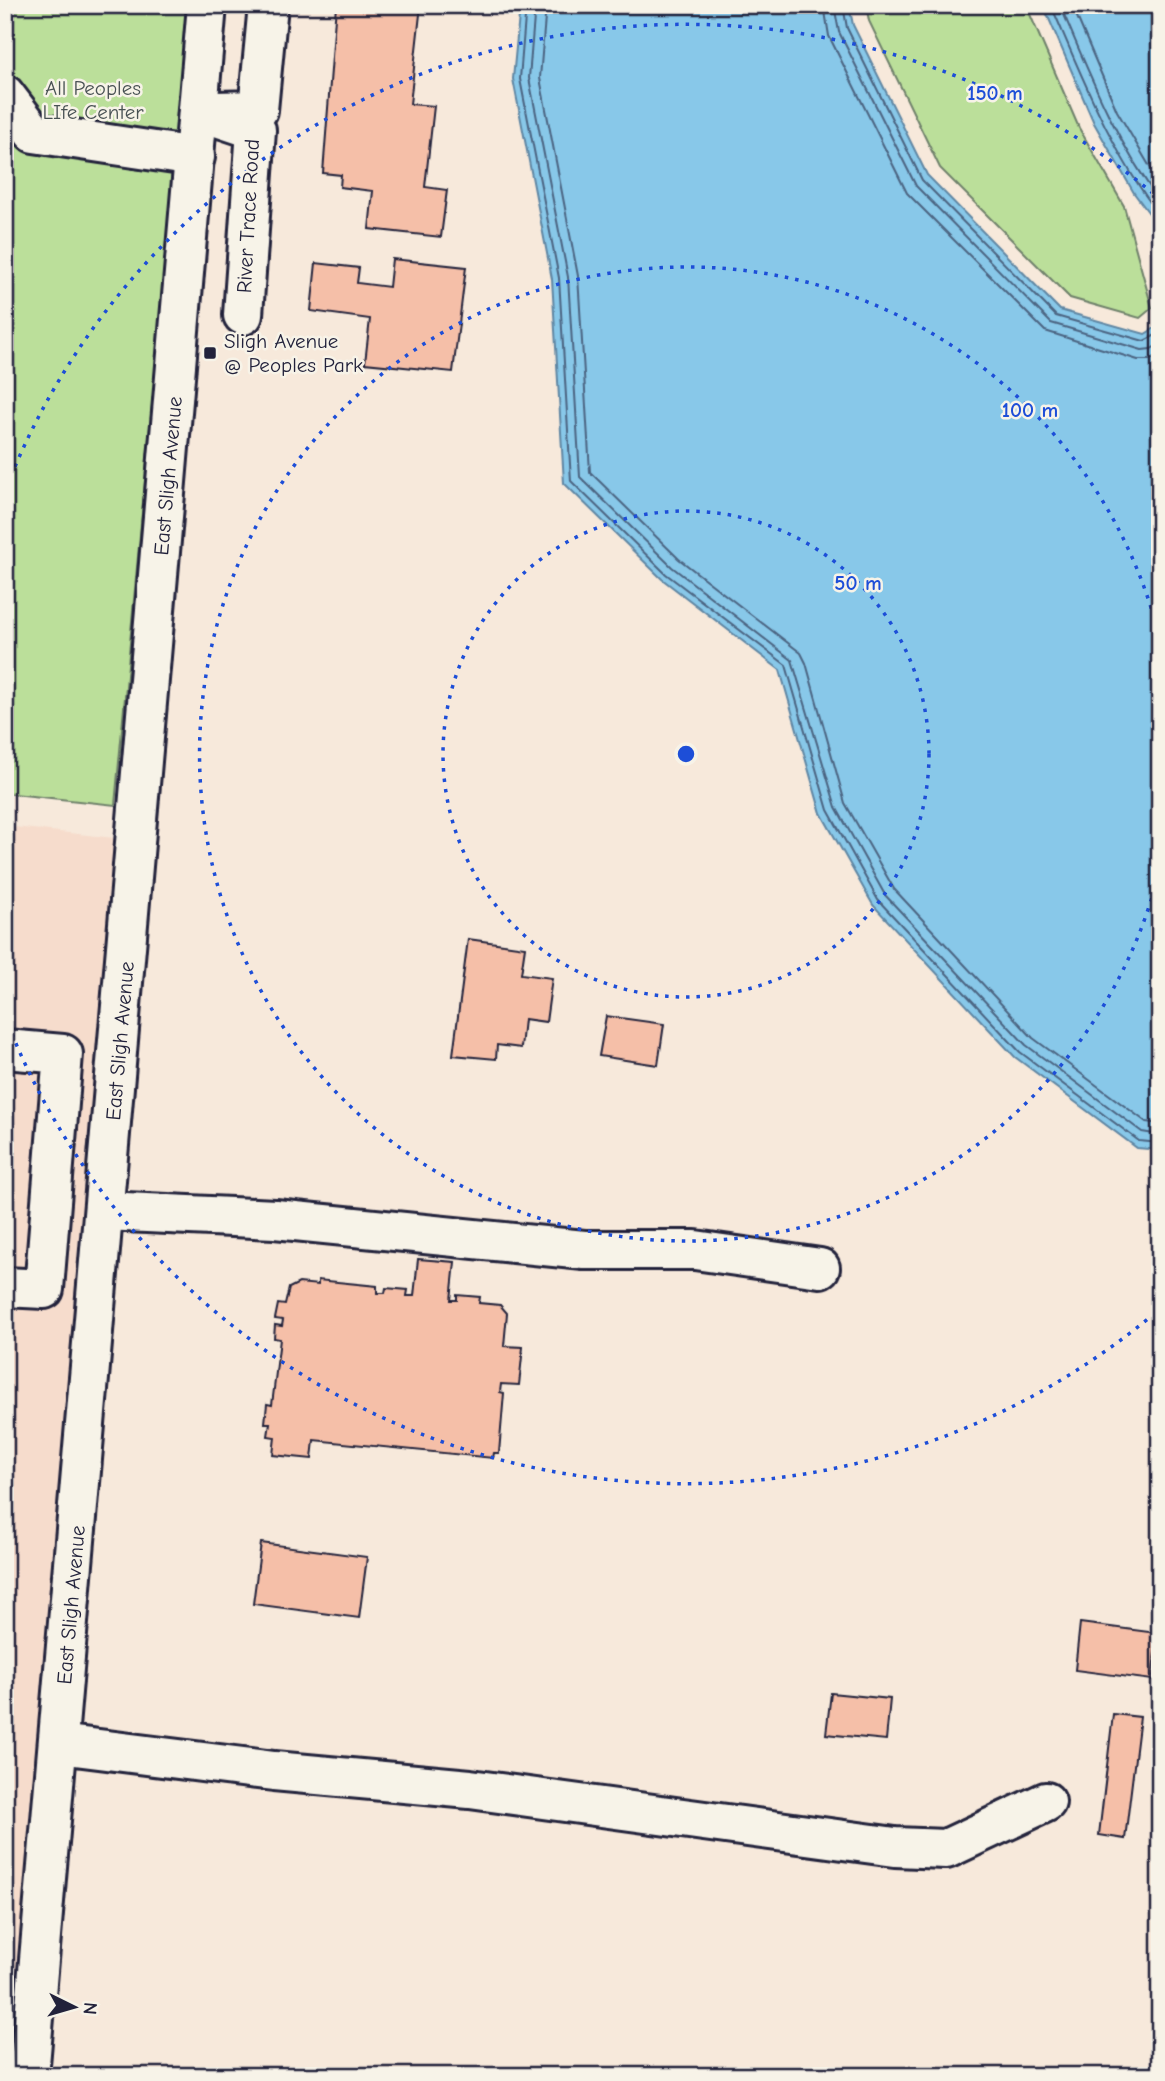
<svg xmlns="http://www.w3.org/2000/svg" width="1165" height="2081" viewBox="0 0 1165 2081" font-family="'Comic Neue',sans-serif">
	<rect width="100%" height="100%" fill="#f7e9db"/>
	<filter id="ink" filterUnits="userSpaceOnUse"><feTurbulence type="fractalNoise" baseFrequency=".0143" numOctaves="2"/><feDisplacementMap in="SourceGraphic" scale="14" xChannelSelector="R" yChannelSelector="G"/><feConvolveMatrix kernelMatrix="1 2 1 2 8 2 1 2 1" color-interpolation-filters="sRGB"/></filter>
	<g filter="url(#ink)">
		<!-- built -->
		<path fill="#f6dccc" d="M5 826 124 839 11 2076H5Z"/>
		<!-- green -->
		<g fill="#bbdf9a" stroke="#6e806a" stroke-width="2">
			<path d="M5 5H189L115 805 5 793Z"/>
			<path d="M866 5H1026L1079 128 1124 206 1152 308 1140 318 1070 298 940 168 869 21Z"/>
		</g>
		<!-- water -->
		<g fill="#88c8e9" stroke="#5f86a3" stroke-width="2">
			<path d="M520 5H849L853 25 927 175 1060 310 1145 334 1160 325V1150L1137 1148 1015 1057 873 905 821 813 780 670 662 579 564 483 552 279 513 79Z"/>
			<path d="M1043 5H1160V228L1134 193 1094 123Z"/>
		</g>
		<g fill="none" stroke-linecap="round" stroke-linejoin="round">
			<!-- shore -->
			<g stroke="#4b6481" stroke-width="2">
				<path d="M526 5 520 79 559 278 571 481 666 574 786 665 828 810 878 900 1020 1052 1139 1141 1160 1143"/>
				<path d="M535 5 529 78 568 277 580 477 672 567 792 660 836 807 885 895 1026 1045 1142 1132 1160 1135"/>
				<path d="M546 5 540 78 578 276 590 472 679 559 801 653 806 663 845 803 894 889 1033 1038 1146 1122 1160 1124"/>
				<path d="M824 5 829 36 907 193 1045 331 1138 360H1149L1160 356"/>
				<path d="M834 5 839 32 916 186 1051 323 1142 350 1151 349 1160 344"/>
				<path d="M843 5 847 28 922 180 1056 316 1144 341 1160 333"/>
				<path d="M1051 5C1083 79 1111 151 1160 216"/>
				<path d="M1060 5C1089 73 1116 142 1160 201"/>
				<path d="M1072 5 1117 111 1160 184"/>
			</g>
		</g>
		<!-- building -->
		<g fill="#f5bfa8" stroke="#22223b" stroke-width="2">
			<path d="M336 5H421L410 104 434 106 425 187 447 190 441 237 369 229 373 191 340 187 341 175 323 173Z"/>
			<path d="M392 259 466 267 453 372 365 363 370 319 311 311 316 263 359 268 357 283 389 287Z"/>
			<path d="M468 939 525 947 521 974 552 978 546 1022 524 1019 521 1048 497 1045 496 1059 453 1055Z"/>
			<path d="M606 1016 664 1024 658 1065 599 1056Z"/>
			<path d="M418 1259 455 1262 451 1300H457V1295L480 1297 479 1303 500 1305 507 1313 504 1346 523 1347 519 1385 501 1384 500 1392 504 1393 499 1453H494L493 1458 314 1440 312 1459 273 1455 275 1437 268 1436 270 1423H265L267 1404 272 1405 280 1339 274 1338 275 1325 282 1326 283 1320 275 1319 278 1304 285 1305 289 1288 299 1283 318 1285V1280L377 1286V1293H385L386 1288 408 1290 407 1296H414Z"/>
			<path d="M261 1543 367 1557 359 1618 253 1604Z"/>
			<path d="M1080 1623 1157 1633 1152 1680 1075 1670Z"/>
			<path d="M831 1693 890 1699 886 1740 826 1734Z"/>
			<path d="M1113 1714 1140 1717 1125 1839 1099 1835Z"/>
		</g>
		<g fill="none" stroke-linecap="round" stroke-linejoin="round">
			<defs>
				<g id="minor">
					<path d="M5 95 34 133 195 157"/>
					<path d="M199 111 256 130 243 315"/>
					<path d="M215 111 258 110 268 5"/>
					<path d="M5 1049 63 1054 44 1289 5 1287"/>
					<path d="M104 1211 275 1219 584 1250H695L820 1268"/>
					<path d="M59 1744 274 1771 470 1789 895 1847 946 1849 1046 1802"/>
					<path d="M29 2076C90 1386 152 696 207 5"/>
				</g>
			</defs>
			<!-- minor casing -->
			<use href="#minor" stroke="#22223b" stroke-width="44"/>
			<!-- minor -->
			<use href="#minor" stroke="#f7f3e8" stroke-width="38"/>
		</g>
	</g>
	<!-- distance rings -->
	<g fill="none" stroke="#1d4ed8" stroke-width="3.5" stroke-dasharray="3.5 7">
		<circle cx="686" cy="754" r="243"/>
		<path d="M1160 868A487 487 0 1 1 1160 640"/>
		<path d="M1155 1313A730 730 0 0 1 7 1022M7 486A730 730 0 0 1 1155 195"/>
	</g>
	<!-- markers -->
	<rect fill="#22223b" stroke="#f7f3e8" stroke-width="2.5" x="203" y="346" width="14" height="14" rx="3.5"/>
	<g text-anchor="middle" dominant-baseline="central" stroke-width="5" stroke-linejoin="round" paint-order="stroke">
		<!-- park labels -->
		<g font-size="21" fill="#485153" stroke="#f7f3e8">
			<text x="93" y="88">All Peoples<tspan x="93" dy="24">LIfe Center</tspan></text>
		</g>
		<!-- street labels -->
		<g font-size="21" fill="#22223b" stroke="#f7f3e8">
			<text transform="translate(248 216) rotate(-87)">River Trace Road</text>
			<text transform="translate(168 476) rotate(-85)">East Sligh Avenue</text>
			<text transform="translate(120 1041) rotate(-85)">East Sligh Avenue</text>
			<text transform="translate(71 1605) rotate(-85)">East Sligh Avenue</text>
		</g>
		<!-- poi labels -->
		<g font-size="21" fill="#22223b" stroke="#f7f3e8" text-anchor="start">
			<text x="224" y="341">Sligh Avenue<tspan x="224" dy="24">@ Peoples Park</tspan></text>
		</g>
	</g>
	<circle cx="686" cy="754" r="10" fill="#1d4ed8" stroke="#f7f3e8" stroke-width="3.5"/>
	<g font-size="21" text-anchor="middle" font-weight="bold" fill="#1d4ed8" stroke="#f7f3e8" stroke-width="5" stroke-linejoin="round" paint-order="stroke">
		<text x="995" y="100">150 m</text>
		<text x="1030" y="417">100 m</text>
		<text x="858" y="590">50 m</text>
	</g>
	<!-- margin -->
	<rect width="1165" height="2081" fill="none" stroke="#f7f3e8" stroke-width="28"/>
	<rect x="14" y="14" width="1137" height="2053" fill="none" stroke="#22223b" stroke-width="2.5" filter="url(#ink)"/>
	<!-- north arrow -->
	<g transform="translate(74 2007) rotate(95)" stroke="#f7f3e8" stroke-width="5" paint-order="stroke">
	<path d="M0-5L12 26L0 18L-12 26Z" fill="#22223b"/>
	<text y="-10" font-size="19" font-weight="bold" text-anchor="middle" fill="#22223b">N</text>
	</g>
</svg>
